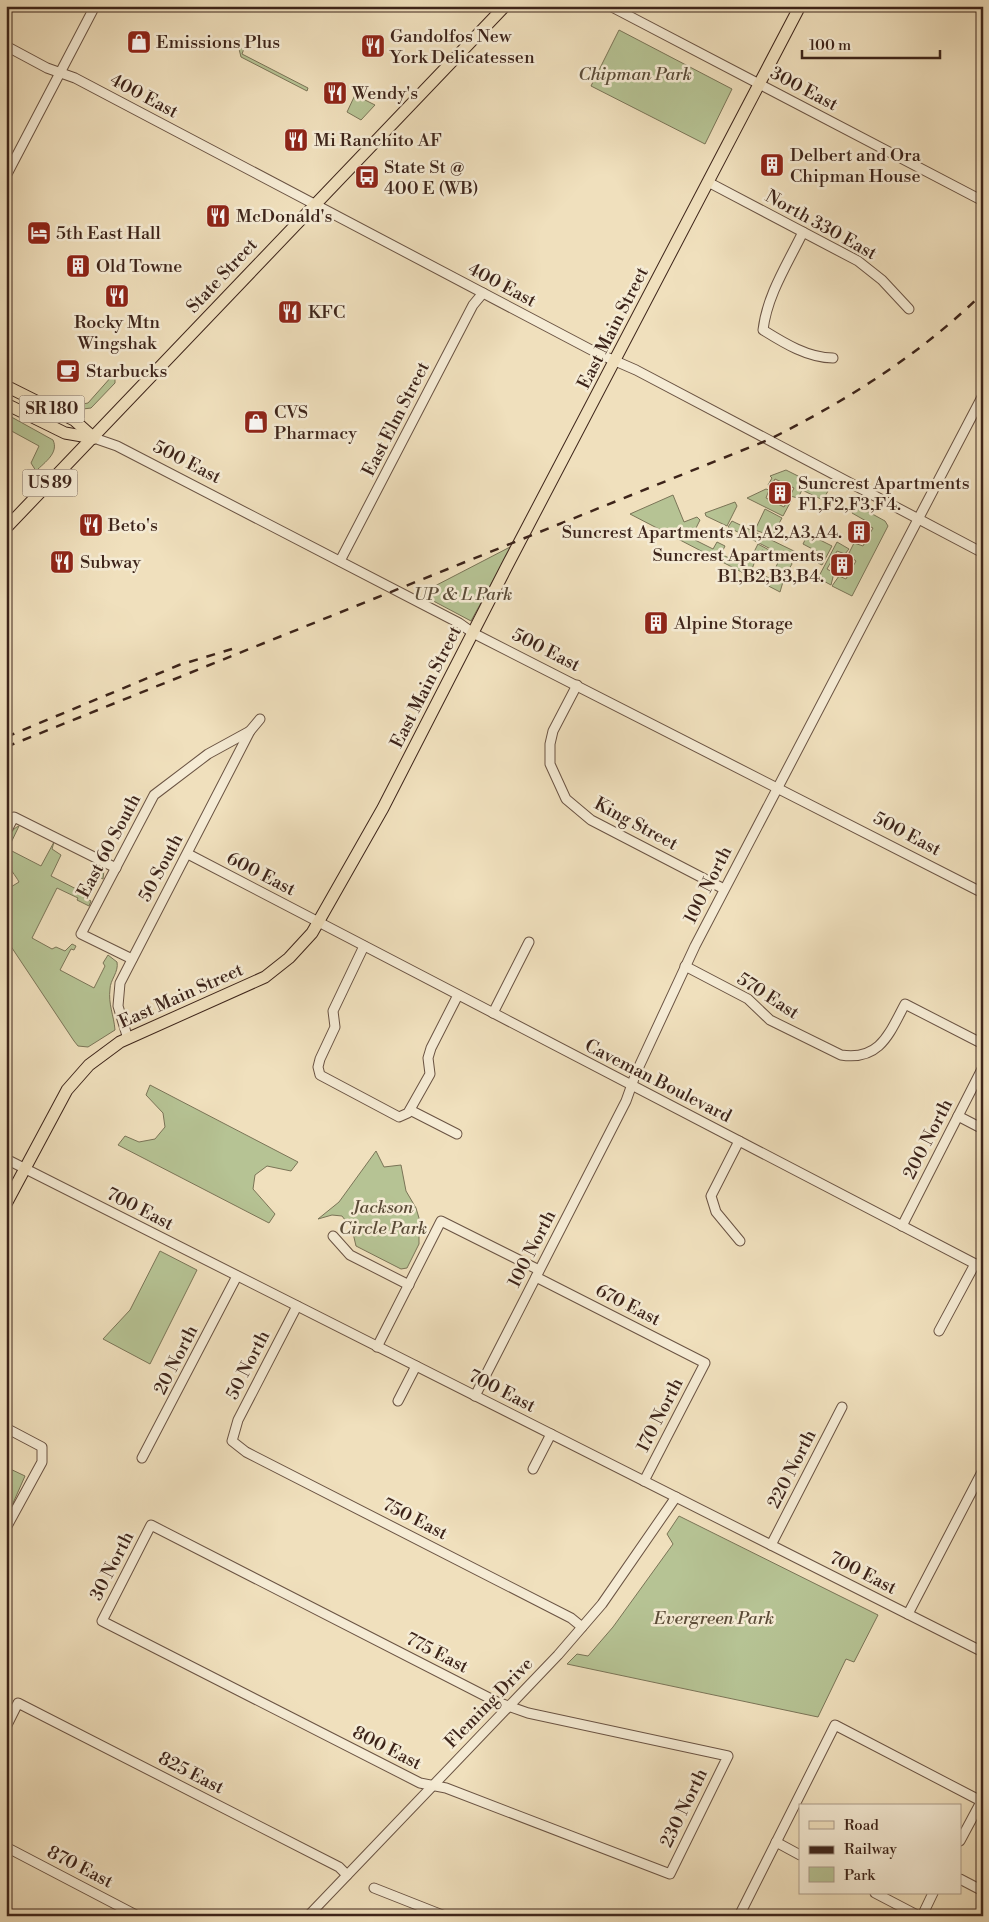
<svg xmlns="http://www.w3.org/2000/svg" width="989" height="1922" viewBox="0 0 989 1922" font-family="'Libre Bodoni',serif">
	<rect width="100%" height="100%" fill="#f0e0bd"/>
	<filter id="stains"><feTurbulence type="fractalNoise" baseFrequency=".004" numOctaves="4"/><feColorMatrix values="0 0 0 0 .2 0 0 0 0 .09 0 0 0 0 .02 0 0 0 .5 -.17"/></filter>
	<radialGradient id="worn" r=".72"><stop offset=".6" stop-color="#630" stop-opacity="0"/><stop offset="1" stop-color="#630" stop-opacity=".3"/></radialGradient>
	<!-- green -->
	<g fill="#b6c394" stroke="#7a7457">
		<path d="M619 30 732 89 705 144 591 86Z"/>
		<path d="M245 46 242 54 308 88 307 91 241 57 239 49Z"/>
		<path d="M355 95 375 105 361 120 347 112Z"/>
		<path d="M109 370 115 375V383L91 408 75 410V401L77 405 88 403 112 376 108 372Z"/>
		<path d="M6 414 53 440C59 453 45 462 36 471L31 463 39 446 6 428Z"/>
		<path d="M786 470 828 491 823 500 802 490 798 498 790 496 794 488 775 479 771 486 768 485 772 478 770 476Z"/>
		<path d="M766 489 769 490 766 498 784 507 788 500 791 501 783 516 747 498Z"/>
		<path d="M673 495 684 522 697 517 700 520 695 530 698 532 695 540 713 549 717 542 725 546 721 554 739 563 744 554 755 561 752 569 769 578 773 571 785 575 780 592 630 514Z"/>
		<path d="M735 502 737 506 727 526 706 516 705 513Z"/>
		<path d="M856 505 885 521 888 526 852 596 832 586 839 576 846 579 856 561 848 555 854 543 863 546 873 528 865 524 866 521 852 513Z"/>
		<path d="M765 509 782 518 772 536 755 530Z"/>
		<path d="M732 521 796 552 792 560 728 527Z"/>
		<path d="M808 534 832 546 822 565 818 563 822 554 803 544Z"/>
		<path d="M837 542 849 549 845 554 837 551 827 569 834 573 831 585 818 578Z"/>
		<path d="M758 544 791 562 792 564 786 574 776 567 779 560 762 550 757 558 752 556Z"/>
		<path d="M512 546 471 621 424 596 429 589Z"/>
		<path d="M19 826 8 849 41 866 54 842 52 849 61 855 51 876 84 893 95 872 93 869 96 863 104 870 103 879 95 875 83 897 91 901 89 906 77 900 78 898 57 888 32 938 52 949 56 947 65 951 72 944 76 946 74 950 71 949 60 970 94 988 105 966 103 963 108 955 117 962C119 972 110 980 110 989 108 1004 114 1016 115 1030L88 1047 78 1046 74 1041 6 939V890L19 882C16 876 8 867 6 861 2 850 8 830 19 826Z"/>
		<path d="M150 1085 298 1162 291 1171 267 1166 255 1175 253 1189 275 1214 269 1223 118 1145 125 1136 139 1142 155 1139 165 1127 163 1113 146 1095Z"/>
		<path d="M376 1151 384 1167 401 1165 406 1191 416 1208 419 1218V1244L407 1268 401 1269 356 1246 352 1229 342 1216 332 1215 318 1219 339 1202Z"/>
		<path d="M160 1251 197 1270 150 1364 103 1339 130 1310Z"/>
		<path d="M6 1467 25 1476 6 1519Z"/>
		<path d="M679 1516 878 1615 854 1662 846 1659 818 1717 567 1664 577 1654 588 1656 613 1627 673 1544 667 1534Z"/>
	</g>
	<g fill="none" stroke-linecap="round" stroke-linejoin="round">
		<defs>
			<g id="minor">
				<path d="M610 6 983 201"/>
				<path d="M6 46 47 68 75 78 597 353 636 370 983 553"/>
				<path d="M6 176 95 6"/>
				<path d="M708 182 858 261 882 280 909 309"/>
				<path d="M803 232C788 263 767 295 763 330 784 343 808 358 833 358"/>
				<path d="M94 438 117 446 459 623 473 633 983 893"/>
				<path d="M340 561 473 305 483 293"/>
				<path d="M577 685 553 731 550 744V764L566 799 591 820 724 889"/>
				<path d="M6 832 14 817 116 868"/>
				<path d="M188 854 983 1268"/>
				<path d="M364 946 333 1011 335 1027 320 1059 318 1067 320 1075 399 1117 408 1113 430 1074 428 1058 431 1048 458 995"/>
				<path d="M132 959 81 934 154 795 208 754 250 731"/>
				<path d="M685 966 748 999 770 1020 841 1055C880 1061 889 1034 905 1004L983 1044"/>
				<path d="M493 1013 529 942"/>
				<path d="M128 1039 118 1006 120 983 250 731 260 719"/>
				<path d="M410 1110 457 1134"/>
				<path d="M958 1116 983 1129"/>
				<path d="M739 1141 711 1196 716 1212 740 1241"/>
				<path d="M6 1159 983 1652"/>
				<path d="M902 1226 983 1067"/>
				<path d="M333 1236 350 1255 409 1285"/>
				<path d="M536 1277 705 1363 644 1481"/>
				<path d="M297 1306 238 1420 232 1441 246 1452 571 1618 582 1627"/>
				<path d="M939 1331 975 1264"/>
				<path d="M377 1347 441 1221 539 1270"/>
				<path d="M475 1396 626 1101 636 1073 695 946 983 395"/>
				<path d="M398 1401 416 1366"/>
				<path d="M6 1428 42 1447V1462L6 1528"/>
				<path d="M142 1458 237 1276"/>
				<path d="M533 1469 551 1434"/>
				<path d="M151 1525 497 1702 528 1713 728 1756 670 1874 446 1788 420 1783 102 1621Z"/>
				<path d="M771 1545 842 1407"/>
				<path d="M908 1614 983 1470"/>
				<path d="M6 1727 18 1703 339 1867 347 1875"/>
				<path d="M960 1841 983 1798"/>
				<path d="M776 1842 800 1855"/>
				<path d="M6 1847 138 1916"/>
				<path d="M960 1879 983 1891"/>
				<path d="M374 1888 445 1916"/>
				<path d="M875 1893 919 1916"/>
				<path d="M308 1916 558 1655 602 1604 676 1497"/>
				<path d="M739 1916 835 1725 981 1801"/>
				<path d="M922 1916 933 1893"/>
			</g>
			<g id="major">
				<path d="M6 386 74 420 94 438"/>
				<path d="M6 404 65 433 94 438"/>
				<path d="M6 528 505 6"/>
				<path d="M6 1204 67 1090 89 1065 120 1042 265 977 289 958 312 933 383 808 507 566 800 6"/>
			</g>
		</defs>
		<!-- minor casing -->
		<use href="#minor" stroke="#6a5343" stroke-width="11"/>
		<!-- major casing -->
		<use href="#major" stroke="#3d241a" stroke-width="13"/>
		<!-- minor -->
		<use href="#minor" stroke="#f5ebd4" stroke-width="9"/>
		<!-- major -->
		<use href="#major" stroke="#f0e0bd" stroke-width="11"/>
		<!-- rail -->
		<g stroke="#3d241a" stroke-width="2.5" stroke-dasharray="9 9" stroke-linecap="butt">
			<path d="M6 737 179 665 232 649"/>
			<path d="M6 747 768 440C846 401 920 355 983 293"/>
		</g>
	</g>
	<!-- icons -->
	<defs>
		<symbol id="shop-square" viewBox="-11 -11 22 22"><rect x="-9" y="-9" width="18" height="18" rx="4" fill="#8f2418" stroke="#f5ebd4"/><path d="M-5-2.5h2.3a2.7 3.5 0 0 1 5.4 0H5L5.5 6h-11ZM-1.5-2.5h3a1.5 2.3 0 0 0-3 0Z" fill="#fff"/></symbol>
		<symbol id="restaurant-square" viewBox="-11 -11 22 22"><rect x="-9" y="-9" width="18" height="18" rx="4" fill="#8f2418" stroke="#f5ebd4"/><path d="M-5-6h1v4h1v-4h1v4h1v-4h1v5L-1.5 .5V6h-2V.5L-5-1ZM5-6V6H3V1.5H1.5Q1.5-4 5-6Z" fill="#fff"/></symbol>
		<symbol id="building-square" viewBox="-11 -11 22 22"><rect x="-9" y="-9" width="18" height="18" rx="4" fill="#8f2418" stroke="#f5ebd4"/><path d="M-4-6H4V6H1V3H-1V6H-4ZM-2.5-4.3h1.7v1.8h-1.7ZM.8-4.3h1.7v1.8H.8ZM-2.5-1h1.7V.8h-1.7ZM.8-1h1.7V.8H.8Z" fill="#fff"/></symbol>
		<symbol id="bus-square" viewBox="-11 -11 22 22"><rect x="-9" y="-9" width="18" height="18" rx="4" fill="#8f2418" stroke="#f5ebd4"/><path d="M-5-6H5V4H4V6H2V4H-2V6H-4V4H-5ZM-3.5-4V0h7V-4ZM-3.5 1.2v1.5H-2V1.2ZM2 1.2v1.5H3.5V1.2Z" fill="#fff"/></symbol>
		<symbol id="hotel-square" viewBox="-11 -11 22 22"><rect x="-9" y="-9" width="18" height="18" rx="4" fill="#8f2418" stroke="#f5ebd4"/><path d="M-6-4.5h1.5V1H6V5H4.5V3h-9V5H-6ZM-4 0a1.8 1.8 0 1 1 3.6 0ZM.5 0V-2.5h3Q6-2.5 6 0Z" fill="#fff"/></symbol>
		<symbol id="cafe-square" viewBox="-11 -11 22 22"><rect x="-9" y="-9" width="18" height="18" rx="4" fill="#8f2418" stroke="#f5ebd4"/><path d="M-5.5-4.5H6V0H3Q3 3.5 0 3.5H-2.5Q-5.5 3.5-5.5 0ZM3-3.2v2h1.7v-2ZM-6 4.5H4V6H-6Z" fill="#fff"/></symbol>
	</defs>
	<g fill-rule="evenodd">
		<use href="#shop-square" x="125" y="28" width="28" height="28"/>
		<use href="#restaurant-square" x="359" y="32" width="28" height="28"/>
		<use href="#restaurant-square" x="321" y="79" width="28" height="28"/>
		<use href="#restaurant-square" x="282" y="126" width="28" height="28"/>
		<use href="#building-square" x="758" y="151" width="28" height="28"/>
		<use href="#bus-square" x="353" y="163" width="28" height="28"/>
		<use href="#restaurant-square" x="204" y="202" width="28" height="28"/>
		<use href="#hotel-square" x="25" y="219" width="28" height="28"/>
		<use href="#building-square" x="64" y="252" width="28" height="28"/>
		<use href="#restaurant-square" x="103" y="282" width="28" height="28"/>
		<use href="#restaurant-square" x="276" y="298" width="28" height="28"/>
		<use href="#cafe-square" x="54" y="357" width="28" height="28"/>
		<use href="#shop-square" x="242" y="408" width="28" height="28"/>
		<use href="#building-square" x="766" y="479" width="28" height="28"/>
		<use href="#restaurant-square" x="77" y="511" width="28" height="28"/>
		<use href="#building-square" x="845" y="518" width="28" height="28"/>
		<use href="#restaurant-square" x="48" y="548" width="28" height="28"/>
		<use href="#building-square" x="828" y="551" width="28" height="28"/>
		<use href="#building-square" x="642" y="609" width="28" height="28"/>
	</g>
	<g text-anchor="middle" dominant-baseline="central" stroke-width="5" stroke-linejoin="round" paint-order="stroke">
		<!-- shield labels -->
		<g fill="#f5ebd4" stroke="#746052" stroke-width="1">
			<rect x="19.5" y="395.5" width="65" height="27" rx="4"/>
			<rect x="22.5" y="469.5" width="55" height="27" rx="4"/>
		</g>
		<g font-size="16" font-weight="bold" fill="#3d241a">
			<text x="52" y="409">SR 180</text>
			<text x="50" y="483">US 89</text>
		</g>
		<!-- poi labels -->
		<g font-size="18" fill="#3d241a" stroke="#f5ebd4" text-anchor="start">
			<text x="390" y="36">Gandolfos New<tspan x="390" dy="21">York Delicatessen</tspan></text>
			<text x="156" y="42">Emissions Plus</text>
			<text x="352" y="93">Wendy's</text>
			<text x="314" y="140">Mi Ranchito AF</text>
			<text x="790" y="155">Delbert and Ora<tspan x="790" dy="21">Chipman House</tspan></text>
			<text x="384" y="167">State St @<tspan x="384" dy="21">400 E (WB)</tspan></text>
			<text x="236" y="216">McDonald's</text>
			<text x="56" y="233">5th East Hall</text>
			<text x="96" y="266">Old Towne</text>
			<text x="308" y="312">KFC</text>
			<text x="117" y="322" text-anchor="middle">Rocky Mtn<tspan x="117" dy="21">Wingshak</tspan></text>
			<text x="86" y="371">Starbucks</text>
			<text x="274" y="412">CVS<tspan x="274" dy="21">Pharmacy</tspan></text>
			<text x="798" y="483">Suncrest Apartments<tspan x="798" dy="21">F1,F2,F3,F4.</tspan></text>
			<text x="108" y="525">Beto's</text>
			<text x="842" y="532" text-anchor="end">Suncrest Apartments A1,A2,A3,A4.</text>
			<text x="824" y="555" text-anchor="end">Suncrest Apartments<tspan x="824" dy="21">B1,B2,B3,B4.</tspan></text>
			<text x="80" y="562">Subway</text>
			<text x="674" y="623">Alpine Storage</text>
		</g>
		<!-- park labels -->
		<g font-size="18" font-style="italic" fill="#5b4c38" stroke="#f5ebd4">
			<text x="635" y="74">Chipman Park</text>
			<text x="463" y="594">UP &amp; L Park</text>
			<text x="383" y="1207">Jackson<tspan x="383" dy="21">Circle Park</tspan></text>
			<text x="714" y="1618">Evergreen Park</text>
		</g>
		<!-- street labels -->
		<g font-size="18" fill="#3d241a" stroke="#f5ebd4">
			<text transform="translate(804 89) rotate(28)">300 East</text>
			<text transform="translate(144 96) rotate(28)">400 East</text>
			<text transform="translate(821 225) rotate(29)">North 330 East</text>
			<text transform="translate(222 276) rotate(-47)">State Street</text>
			<text transform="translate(502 285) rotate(28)">400 East</text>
			<text transform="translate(613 328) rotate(-63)">East Main Street</text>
			<text transform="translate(396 419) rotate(-63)">East Elm Street</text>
			<text transform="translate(187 462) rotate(27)">500 East</text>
			<text transform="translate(546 650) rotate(27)">500 East</text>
			<text transform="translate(426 687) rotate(-63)">East Main Street</text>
			<text transform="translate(636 824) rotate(28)">King Street</text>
			<text transform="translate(907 834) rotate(28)">500 East</text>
			<text transform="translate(109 846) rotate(-62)">East 60 South</text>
			<text transform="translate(161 868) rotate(-62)">50 South</text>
			<text transform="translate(261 874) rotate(27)">600 East</text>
			<text transform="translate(708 885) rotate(-63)">100 North</text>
			<text transform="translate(181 996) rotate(-24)">East Main Street</text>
			<text transform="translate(768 996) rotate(33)">570 East</text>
			<text transform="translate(658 1081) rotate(27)">Caveman Boulevard</text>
			<text transform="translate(928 1139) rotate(-63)">200 North</text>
			<text transform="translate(140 1209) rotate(27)">700 East</text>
			<text transform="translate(532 1249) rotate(-63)">100 North</text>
			<text transform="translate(628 1305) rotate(27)">670 East</text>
			<text transform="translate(176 1360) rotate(-63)">20 North</text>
			<text transform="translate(248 1365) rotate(-63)">50 North</text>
			<text transform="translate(502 1391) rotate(27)">700 East</text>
			<text transform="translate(660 1415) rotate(-63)">170 North</text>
			<text transform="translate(792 1469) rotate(-63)">220 North</text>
			<text transform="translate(415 1519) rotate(27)">750 East</text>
			<text transform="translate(112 1566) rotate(-63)">30 North</text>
			<text transform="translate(863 1573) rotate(27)">700 East</text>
			<text transform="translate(437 1653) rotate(27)">775 East</text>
			<text transform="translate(489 1703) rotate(-46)">Fleming Drive</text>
			<text transform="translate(387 1748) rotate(27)">800 East</text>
			<text transform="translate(191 1773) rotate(27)">825 East</text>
			<text transform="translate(684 1808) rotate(-64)">230 North</text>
			<text transform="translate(80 1867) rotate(27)">870 East</text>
		</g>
	</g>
	<!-- margin -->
	<rect width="989" height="1922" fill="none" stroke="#f0e0bd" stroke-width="25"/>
	<rect x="8" y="8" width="974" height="1907" fill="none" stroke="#3d241a" stroke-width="2.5"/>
	<rect x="12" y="12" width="964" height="1897" fill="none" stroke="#3d241a"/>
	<!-- legend -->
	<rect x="799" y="1804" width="162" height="90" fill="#f5ebd4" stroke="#ab9b8a"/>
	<rect x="809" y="1821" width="25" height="8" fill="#f0e0bd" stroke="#ab9b8a"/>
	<text x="844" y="1830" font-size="15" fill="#3d241a">Road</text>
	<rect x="809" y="1846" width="25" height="8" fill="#3d241a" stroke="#ab9b8a"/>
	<text x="844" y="1854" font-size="15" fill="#3d241a">Railway</text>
	<rect x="809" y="1867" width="25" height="15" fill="#b6c394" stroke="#ab9b8a"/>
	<text x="844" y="1880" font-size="15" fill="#3d241a">Park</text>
	<!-- scale -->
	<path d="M802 50v8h138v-8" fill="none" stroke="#3d241a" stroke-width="2.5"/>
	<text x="809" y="50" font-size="15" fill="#3d241a" stroke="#f5ebd4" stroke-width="4" paint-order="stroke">100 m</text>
	<rect width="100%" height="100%" filter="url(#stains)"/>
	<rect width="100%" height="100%" fill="url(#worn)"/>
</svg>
